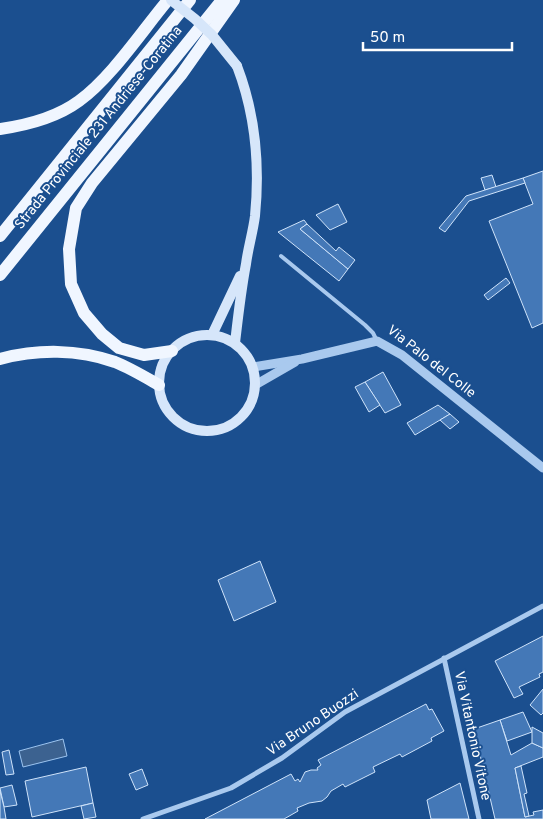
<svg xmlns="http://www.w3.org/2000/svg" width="543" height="819" viewBox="0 0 543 819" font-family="Overpass,sans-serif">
	<rect width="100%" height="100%" fill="#1b4f8f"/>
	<!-- water -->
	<path fill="#3c6290" stroke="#9cc4f0" d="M63 739 67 756 23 767 19 751Z"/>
	<!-- building -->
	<g fill="#4478b7" stroke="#cfe3fa">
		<path d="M543 171V323L532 328 489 221 533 204 523 178Z"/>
		<path d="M492 175 496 187 485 190 481 178Z"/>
		<path d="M523 178 525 183 469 201 445 232 439 228 466 196Z"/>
		<path d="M338 204 347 222 330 230 316 215Z"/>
		<path d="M304 220 307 224 300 229 348 269 339 281 278 232Z"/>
		<path d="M307 224 336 251 339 247 355 260 348 269 300 229Z"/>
		<path d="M506 278 510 283 488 300 484 295Z"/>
		<path d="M383 372 401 405 385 413 365 382Z"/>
		<path d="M365 382 380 405 369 412 355 387Z"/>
		<path d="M438 405 450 414 415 435 407 423Z"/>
		<path d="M450 414 459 422 450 429 440 420Z"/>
		<path d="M260 561 276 602 234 621 218 580Z"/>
		<path d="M543 636V672L539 674 540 677 519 687 523 694 514 698 495 661Z"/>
		<path d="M543 689V713L541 715 530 705Z"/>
		<path d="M426 704 429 710 432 709 444 731 431 738 432 741 402 757 400 754 373 767 375 772 345 787 343 784 331 791 327 797 322 801 309 803 297 808 298 811 284 819H205L291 774 295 781 298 779 300 782 305 772 311 770H318L317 768 321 765 318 760Z"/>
		<path d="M523 712 532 732 507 741 500 720Z"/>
		<path d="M500 720 511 755 532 743 543 748V757L515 768 525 817 534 815 533 812 543 810V819H495L474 729Z"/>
		<path d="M532 727 543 733V748L532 743Z"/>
		<path d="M9 750 14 774 6 775 2 752Z"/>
		<path d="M521 766 527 793 524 794 529 816 525 817 515 768Z"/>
		<path d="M86 767 93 803 32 817 25 781Z"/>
		<path d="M142 769 148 785 136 790 129 774Z"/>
		<path d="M460 783 469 819H431L427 800Z"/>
		<path d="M12 785 17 805 4 807 0 788Z"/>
		<path d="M0 791 4 807 6 819H0Z"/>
		<path d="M93 803 96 817 84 819 81 806Z"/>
	</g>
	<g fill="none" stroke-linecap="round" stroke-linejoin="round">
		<!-- service -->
		<path stroke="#a9c9ee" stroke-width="4" d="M281 256 365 325 373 333 377 341"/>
		<!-- minor -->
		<g stroke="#a9c9ee" stroke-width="5">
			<path d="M444 658 479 819"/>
			<path d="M143 819 231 788 282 758 345 712 543 606"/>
		</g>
		<!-- tertiary -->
		<g stroke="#a9c9ee" stroke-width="9">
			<path d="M253 367 302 359 377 341 402 355 543 468"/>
			<path d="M255 385 295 362"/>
		</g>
		<!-- secondary -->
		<g stroke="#d6e6fa" stroke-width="10">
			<path d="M212 335 240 276"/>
			<circle cx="207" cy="383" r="48"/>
			<path d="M235 343C238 317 241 290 246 264 248 248 253 232 255 216 260 165 255 113 237 66"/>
		</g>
		<!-- primary -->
		<g stroke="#f0f6ff" stroke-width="12">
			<path d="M0 129C28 125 56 118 79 101 111 78 142 31 168 0"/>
			<path d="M0 236 190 0"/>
			<path d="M0 275 222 0"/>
			<path d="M172 351 144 355 119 348 102 334 84 313 71 284 69 249 76 208 92 183 181 75 234 0"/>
			<path d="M0 359C37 349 78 349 115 362 130 368 145 377 159 385"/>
		</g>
		<!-- secondary-bridge -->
		<path stroke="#d6e6fa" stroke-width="10" d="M171 0 195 19 212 35 237 66"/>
	</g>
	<g text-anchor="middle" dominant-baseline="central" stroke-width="4" stroke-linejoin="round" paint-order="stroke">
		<!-- street labels -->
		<g font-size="14" fill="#fff" stroke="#1b4f8f">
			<text transform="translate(99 128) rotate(-51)">Strada Provinciale 231 Andriese-Coratina</text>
			<text transform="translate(431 362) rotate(38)">Via Palo del Colle</text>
			<text transform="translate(313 723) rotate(-34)">Via Bruno Buozzi</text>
			<text transform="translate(472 736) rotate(78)">Via Vitantonio Vitone</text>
		</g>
	</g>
	<!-- scale -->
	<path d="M363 42v8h149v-8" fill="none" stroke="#ffffff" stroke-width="2.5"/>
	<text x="370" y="42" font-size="15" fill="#ffffff" stroke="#1b4f8f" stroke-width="4" paint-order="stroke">50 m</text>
</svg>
